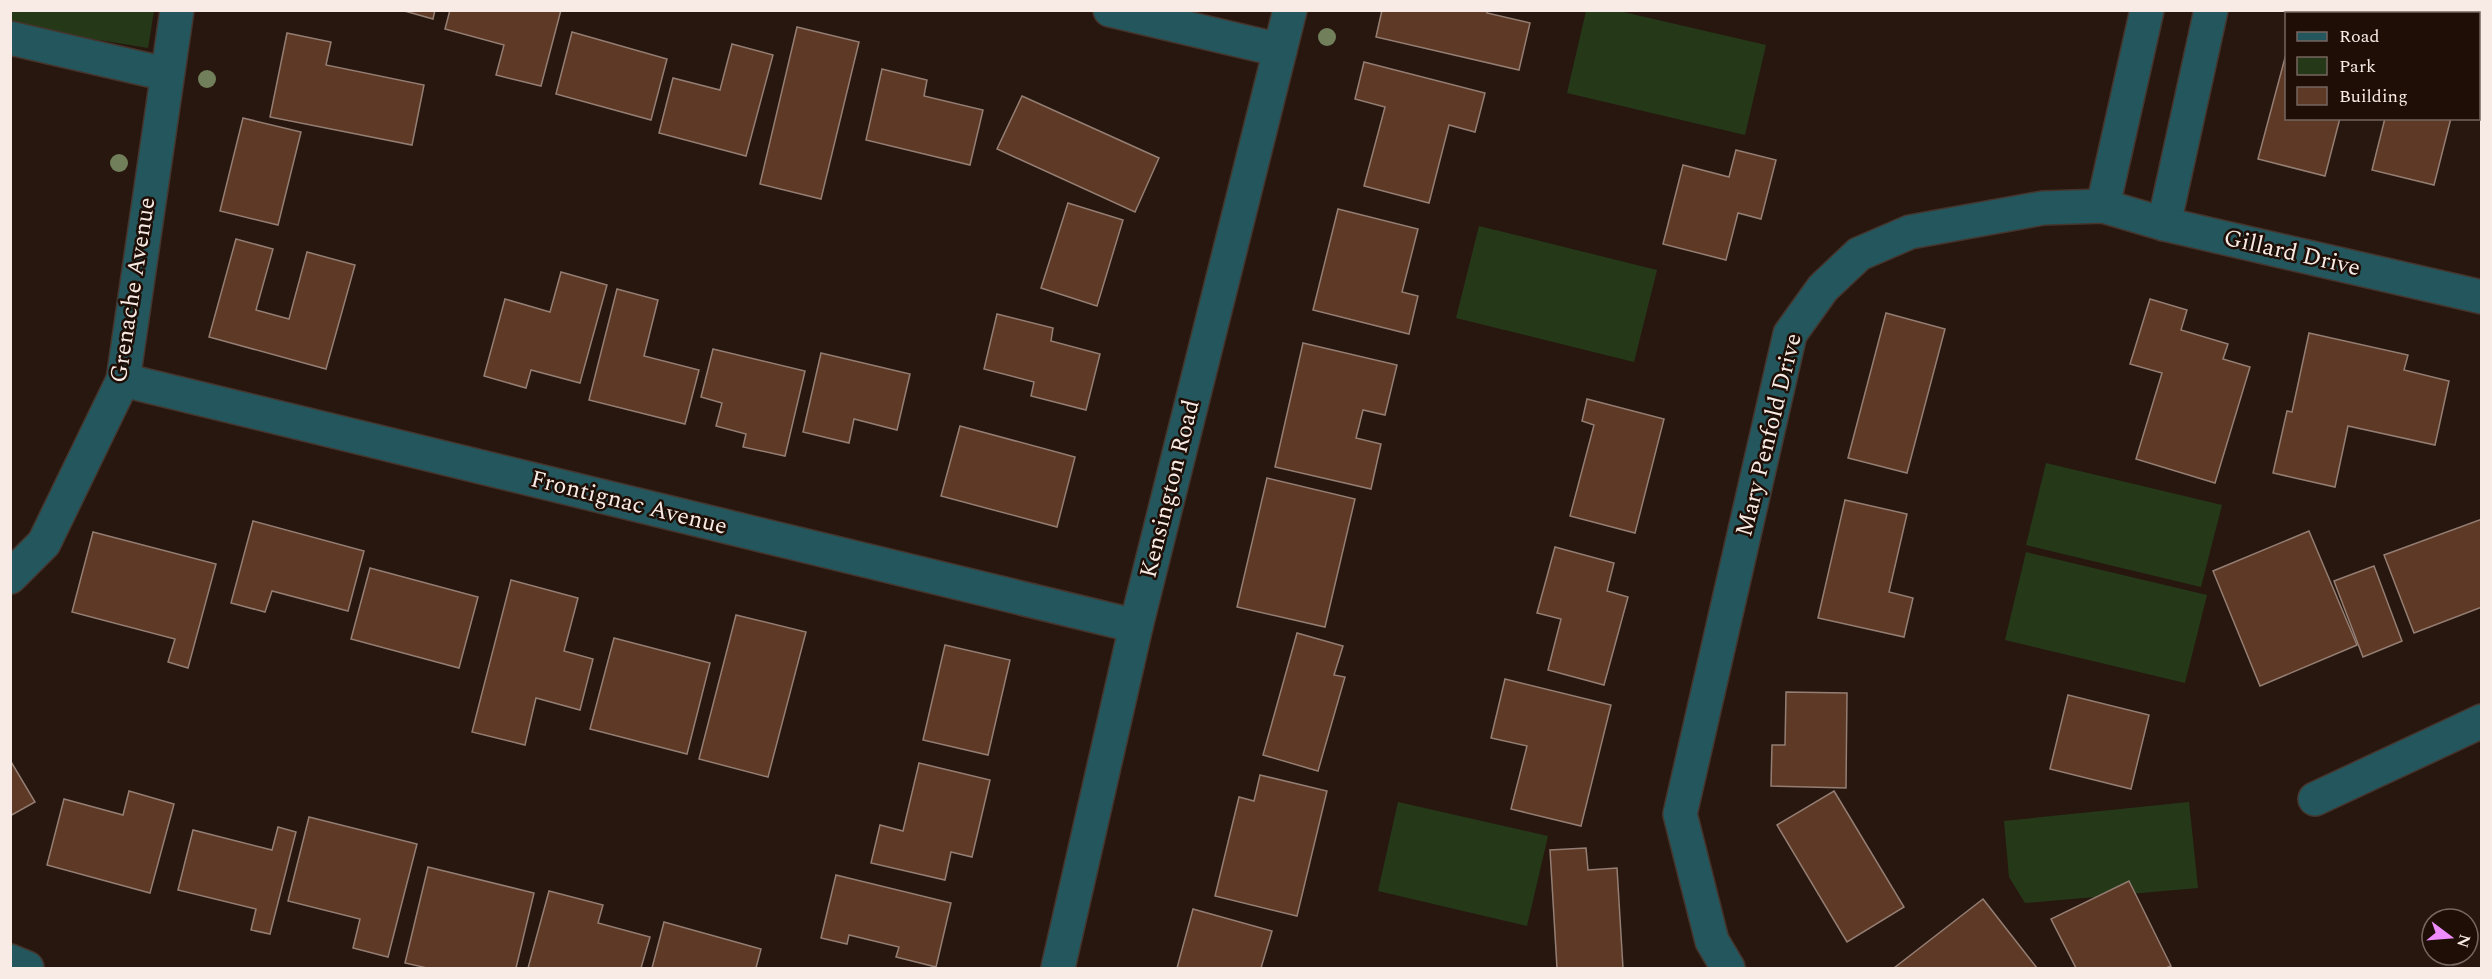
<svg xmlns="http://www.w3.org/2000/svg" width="2492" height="979" viewBox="0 0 2492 979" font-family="Spectral,serif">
	<rect width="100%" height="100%" fill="#28170f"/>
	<!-- green -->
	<g fill="#253919">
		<path d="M10 11H154L148 48 32 29 11 22Z"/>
		<path d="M1586 11H1619L1766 45 1745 135 1567 93Z"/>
		<path d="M1479 226 1657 270 1634 362 1456 318Z"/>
		<path d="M2046 463 2222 505 2201 587 2026 545Z"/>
		<path d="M2026 552 2207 595 2185 683 2005 640Z"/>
		<path d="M1398 802 1548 836 1527 926 1378 891Z"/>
		<path d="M2189 802 2198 888 2025 903 2009 877 2004 821Z"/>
	</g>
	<!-- building -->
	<g fill="#5e3926" stroke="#947e73" stroke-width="1.5">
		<path d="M401 10H435L433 19Z"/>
		<path d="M450 10H561L541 86 496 75 504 45 445 29Z"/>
		<path d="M1382 10H1487V13L1530 23 1519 70 1376 37Z"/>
		<path d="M2298 10H2370L2369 14H2297Z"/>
		<path d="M797 27 859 42 821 199 760 184Z"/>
		<path d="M572 32 667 59 651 120 556 94Z"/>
		<path d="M287 33 331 42 326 65 424 85 412 145 270 117Z"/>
		<path d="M732 44 773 55 746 156 659 133 673 78 720 90Z"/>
		<path d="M2286 54V118H2340L2325 176 2258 159Z"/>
		<path d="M1364 62 1485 93 1475 132 1449 125 1429 203 1364 186 1385 107 1355 99Z"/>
		<path d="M882 69 927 80 924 96 983 110 970 165 866 140Z"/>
		<path d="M1022 96 1159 158 1135 212 997 149Z"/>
		<path d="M243 118 301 132 278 225 220 211Z"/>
		<path d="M2385 118H2451L2434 185 2372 170Z"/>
		<path d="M1736 150 1776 160 1761 219 1738 213 1726 260 1663 244 1683 165 1729 177Z"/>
		<path d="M1068 203 1123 220 1097 306 1041 288Z"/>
		<path d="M1338 209 1418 229 1402 292 1418 296 1409 334 1313 310Z"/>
		<path d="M236 239 273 249 256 310 289 319 307 252 355 265 326 369 209 337Z"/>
		<path d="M561 272 607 285 580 383 531 370 526 388 484 376 505 299 550 312Z"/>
		<path d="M617 289 658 300 644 356 699 370 685 424 589 400Z"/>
		<path d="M2150 299 2187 310 2181 330 2228 344 2223 359 2250 367 2215 483 2136 459 2162 373 2130 364Z"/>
		<path d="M1886 313 1945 329 1907 473 1848 458Z"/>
		<path d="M997 314 1053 328 1051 341 1100 354 1086 410 1031 396 1034 382 984 369Z"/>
		<path d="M2309 333 2408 355 2404 370 2449 381 2435 445 2348 426 2335 487 2273 473 2287 411 2292 412Z"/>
		<path d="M1303 343 1397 365 1385 415 1363 410 1356 438 1381 444 1371 489 1275 467Z"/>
		<path d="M713 349 805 371 785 456 743 447 746 434 716 426 722 403 701 397Z"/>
		<path d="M821 353 910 374 897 430 854 419 849 443 803 432Z"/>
		<path d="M1587 399 1664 419 1635 533 1570 516 1594 425 1582 421Z"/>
		<path d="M960 426 1075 457 1057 527 941 496Z"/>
		<path d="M1267 478 1355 499 1325 627 1237 607Z"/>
		<path d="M1845 500 1907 514 1889 592 1913 598 1904 637 1818 618Z"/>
		<path d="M2482 519V607L2414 633 2384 555Z"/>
		<path d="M253 521 364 551 348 611 272 591 265 612 231 603Z"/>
		<path d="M2309 531 2357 645 2260 686 2213 571Z"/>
		<path d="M93 532 216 564 188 668 168 662 175 639 72 612Z"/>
		<path d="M1555 547 1614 563 1607 591 1628 597 1604 685 1548 670 1561 619 1537 613Z"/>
		<path d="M2374 566 2402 641 2363 657 2334 581Z"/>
		<path d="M370 568 478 597 459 668 351 639Z"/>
		<path d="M511 580 578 598 564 651 593 659 580 710 536 698 525 745 472 732Z"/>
		<path d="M736 615 806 632 768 777 699 759Z"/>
		<path d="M1297 633 1343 646 1334 675 1345 677 1318 771 1263 755Z"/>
		<path d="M614 638 710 663 687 754 590 729Z"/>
		<path d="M945 645 1010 660 988 755 923 740Z"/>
		<path d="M1505 679 1611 705 1581 826 1511 809 1527 746 1491 738Z"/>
		<path d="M1786 692 1847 693 1846 788 1771 786 1772 745H1785Z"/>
		<path d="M2068 695 2149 715 2131 789 2050 769Z"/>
		<path d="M10 760 35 802 10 816Z"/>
		<path d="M919 763 990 780 972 857 951 852 945 880 871 863 880 825 903 831Z"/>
		<path d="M1260 775 1327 791 1297 916 1215 896 1239 797 1254 801Z"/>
		<path d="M129 791 174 804 150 893 47 865 64 799 123 815Z"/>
		<path d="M1834 791 1904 907 1847 942 1777 825Z"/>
		<path d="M309 817 417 844 388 957 353 948 360 919 288 901Z"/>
		<path d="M278 827 296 832 270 934 251 930 256 909 178 890 193 830 272 850Z"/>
		<path d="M1586 848 1588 870 1617 868 1623 968H1557L1550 850Z"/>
		<path d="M428 867 534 893 516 968H427L405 963Z"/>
		<path d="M836 875 951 903 936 967 896 957 899 947 849 935 847 944 821 938Z"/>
		<path d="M2129 881 2171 966 2166 968H2076L2051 919Z"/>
		<path d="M549 891 603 905 598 923 650 937 641 968H528Z"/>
		<path d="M1983 899 2037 968H1894Z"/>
		<path d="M1193 909 1272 931 1261 968H1177Z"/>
		<path d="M664 922 761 949 756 968H652Z"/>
	</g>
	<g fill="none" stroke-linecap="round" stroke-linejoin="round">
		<defs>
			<g id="minor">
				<path d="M1110 10 1280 50"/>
				<path d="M10 38 166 74"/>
				<path d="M2103 206 2147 10"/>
				<path d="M2164 224 2211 10"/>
				<path d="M123 380 1136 626"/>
				<path d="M10 577 44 543 123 380 177 10"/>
				<path d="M2315 799 2482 721"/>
				<path d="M10 961 27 968"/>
				<path d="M1058 968 1136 626 1290 10"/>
				<path d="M1728 968 1712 941 1680 814 1790 334 1823 288 1859 254 1910 232 2043 208 2103 206 2164 224 2482 297"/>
			</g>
		</defs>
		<!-- minor casing -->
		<use href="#minor" stroke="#45352d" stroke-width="36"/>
		<!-- minor -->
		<use href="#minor" stroke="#24565d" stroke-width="33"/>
	</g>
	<!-- trees -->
	<g fill="#717f5a">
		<circle cx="1327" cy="37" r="9"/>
		<circle cx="207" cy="79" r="9"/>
		<circle cx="119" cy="163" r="9"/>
	</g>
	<g text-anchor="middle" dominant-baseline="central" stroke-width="5" stroke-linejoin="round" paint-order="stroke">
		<!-- street labels -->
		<g font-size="24" fill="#f8ebe5" stroke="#1e0e06">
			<text transform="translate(2292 253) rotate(13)">Gillard Drive</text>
			<text transform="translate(133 290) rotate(-81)">Grenache Avenue</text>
			<text transform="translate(1769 435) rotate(-76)">Mary Penfold Drive</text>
			<text transform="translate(1170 489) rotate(-76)">Kensington Road</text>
			<text transform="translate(629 503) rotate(14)">Frontignac Avenue</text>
		</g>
	</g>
	<!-- border -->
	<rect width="2492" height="979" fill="none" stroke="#f8ebe5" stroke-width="24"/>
	<!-- legend -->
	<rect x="2285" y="12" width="195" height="108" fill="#1e0e06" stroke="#75665f" stroke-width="1.5"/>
	<rect x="2297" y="32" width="30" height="9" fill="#24565d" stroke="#75665f" stroke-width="1.5"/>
	<text x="2339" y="42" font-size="18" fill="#f8ebe5">Road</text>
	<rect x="2297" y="57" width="30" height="18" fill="#253919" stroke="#75665f" stroke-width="1.5"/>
	<text x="2339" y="72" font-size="18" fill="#f8ebe5">Park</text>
	<rect x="2297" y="87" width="30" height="18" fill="#5e3926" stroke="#75665f" stroke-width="1.5"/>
	<text x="2339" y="102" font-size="18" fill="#f8ebe5">Building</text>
	<!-- north arrow -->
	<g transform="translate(2450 937) rotate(106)"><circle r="28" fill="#1e0e06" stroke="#75665f" stroke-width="1.5"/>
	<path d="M0-4.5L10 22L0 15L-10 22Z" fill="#ed8cfa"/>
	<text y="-9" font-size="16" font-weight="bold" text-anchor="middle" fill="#f8ebe5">N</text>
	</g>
</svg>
